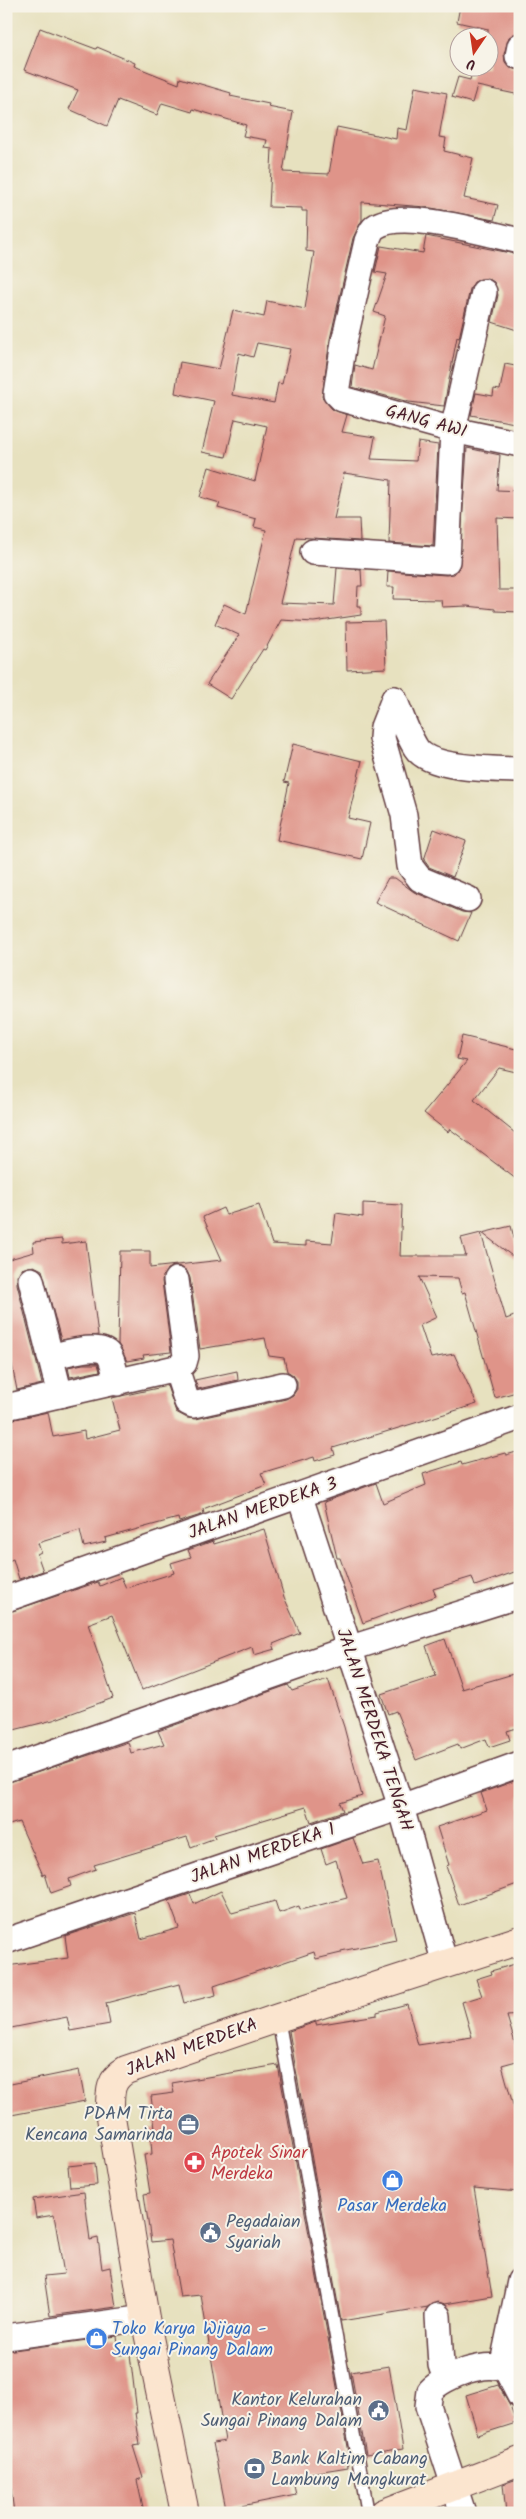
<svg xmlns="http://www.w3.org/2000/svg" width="526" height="2519" viewBox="0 0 526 2519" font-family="Kalam,sans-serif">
	<rect width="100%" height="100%" fill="#f7f3e8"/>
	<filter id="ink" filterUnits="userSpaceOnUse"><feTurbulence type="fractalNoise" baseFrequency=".02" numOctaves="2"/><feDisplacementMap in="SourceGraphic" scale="10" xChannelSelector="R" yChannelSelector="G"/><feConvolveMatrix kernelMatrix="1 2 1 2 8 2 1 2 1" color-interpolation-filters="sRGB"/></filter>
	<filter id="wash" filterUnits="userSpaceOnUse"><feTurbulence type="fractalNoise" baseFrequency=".0096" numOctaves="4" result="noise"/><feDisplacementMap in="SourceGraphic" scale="20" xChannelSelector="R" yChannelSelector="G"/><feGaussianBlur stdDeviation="1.12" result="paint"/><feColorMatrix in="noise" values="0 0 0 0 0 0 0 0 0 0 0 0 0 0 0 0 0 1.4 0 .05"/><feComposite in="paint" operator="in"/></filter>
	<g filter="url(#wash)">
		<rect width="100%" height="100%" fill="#e7e1bf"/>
		<g id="blocks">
			<!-- building -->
			<g fill="#df9489" fill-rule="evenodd">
				<path d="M460 6H520V32L509 37 504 54 505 62 510 68 520 70V95L477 86 472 103 452 97 458 77 470 80 473 68H488V29L457 22Z"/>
				<path d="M40 28 96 49 97 47 135 63 134 66 179 84 180 78 231 93 230 96 269 104 268 107 293 112 283 172 329 174 337 127 396 139 397 128 407 130 415 87 447 93 439 137 446 138 444 151 473 158 464 198 498 205 494 220 426 207 362 202V220L353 238 330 339 322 397 332 409 347 415 342 432 375 437 371 459 416 461 418 442 438 445 433 546 389 543 391 480 344 473 334 519H359L360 541 296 537 280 603 334 605 337 568 361 570 362 586H358L357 606H361V615L314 622 281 620 265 650 263 649 231 699 207 684 239 635 215 624 224 604 246 614 266 530 254 527 256 519 218 508 220 503 200 497 209 467 255 481 267 426 235 419 226 457 202 452 214 401 175 393 180 362 219 369 233 310 264 317 267 301 305 309 314 252 306 251 307 211H302V208L269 207 272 149 265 148 267 140 243 136 246 125 193 109 192 112 162 103 157 115 118 100 107 126 69 109 78 90 24 70ZM257 343 290 349 282 384 278 383 274 403 232 395 239 353 253 357Z"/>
				<path d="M426 236 520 255V331L492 322 498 295 494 282 487 278 474 282 470 289 459 338 457 337 444 406 409 402 352 387 355 365 372 370 385 316 374 312 387 274 375 272 381 246 423 253Z"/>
				<path d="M505 364 520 367V424L471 415 476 393 493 396 494 389 500 390Z"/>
				<path d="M467 448 500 455 497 490 520 491V519L497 518 499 590H520V612L495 611V609L467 606 442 607 441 600 393 599 394 587H387L388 571 446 575 454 574 459 568Z"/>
				<path d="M384 621 386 668 347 670 346 622Z"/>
				<path d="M293 744 362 761 348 818 370 823 362 859 277 840 289 783 284 782Z"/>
				<path d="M434 829 466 841 453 877 429 867 424 860Z"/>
				<path d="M388 878H395L414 892 462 912 471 913 459 941 375 902Z"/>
				<path d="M462 1036 520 1050 516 1072 499 1068 474 1100 520 1137V1182L450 1129 448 1132 424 1113 467 1061 457 1059Z"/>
				<path d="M363 1203 402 1205 400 1256H466L461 1238 481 1233 506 1319 520 1314V1391L495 1398 465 1292 462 1293 458 1278 419 1277 437 1317 420 1325 431 1358 454 1354 477 1404 333 1448 335 1455 315 1461 314 1457 261 1473 266 1485 203 1509 204 1514 179 1522 178 1518 105 1538 106 1542 84 1547 80 1530 38 1543 41 1552 37 1554 43 1571 19 1579 13 1559 6 1562V1421L48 1412 53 1437 84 1431 85 1439 120 1430 112 1398 167 1386 176 1412 187 1418 196 1419 286 1399 293 1395 297 1389V1381L293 1375 287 1371 284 1358 269 1356 265 1338 200 1349 190 1278 187 1271 181 1267 174 1266 167 1269 162 1281 171 1352 143 1355 144 1358 127 1361 118 1344 120 1251H150V1268L222 1260 203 1217 223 1208 226 1215 259 1205 272 1244 306 1246V1241L332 1243 336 1213 363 1217Z"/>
				<path d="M511 1226 520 1262 482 1233Z"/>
				<path d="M62 1239V1244L86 1241 98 1335 61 1340 42 1270 34 1266 21 1269 17 1276V1284L42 1384 17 1390 6 1335V1260L34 1252 33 1242Z"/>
				<path d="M83 1364H98L100 1371 70 1377 68 1367Z"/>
				<path d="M237 1371 238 1380 198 1389 195 1380Z"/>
				<path d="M520 1451V1570L475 1586 472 1577 433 1589 436 1596 363 1623 340 1558H337L324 1502 376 1483 383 1503 426 1485 423 1474 461 1462 462 1465 505 1453 506 1455Z"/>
				<path d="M264 1529 284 1597 300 1633 273 1644 275 1649 254 1655 252 1647 142 1690 112 1615 88 1624 113 1698 53 1720 6 1732V1613L98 1582 100 1586 121 1577 126 1588 174 1573 171 1563 191 1557 188 1550 213 1541 214 1544Z"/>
				<path d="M445 1639 462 1689 520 1672V1727L507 1731 510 1740 489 1747 486 1739 460 1749 458 1744 416 1760 396 1711 388 1714 381 1694 436 1676 426 1646Z"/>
				<path d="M328 1679 344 1727 362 1796 340 1803 343 1811 311 1822 306 1807 214 1835 215 1838 191 1847 187 1837 94 1865 96 1869 69 1879 71 1886 51 1893 45 1874 43 1875 19 1822 6 1826V1783L128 1742 131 1753 164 1744 158 1731 288 1685 292 1691Z"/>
				<path d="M520 1779V1883L459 1905 446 1866 449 1865 437 1827 487 1810 481 1793Z"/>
				<path d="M353 1838 363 1864 378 1861 396 1940 341 1951V1953L316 1959 314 1952 214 1986 216 1995 184 2003 179 1984 106 2003 110 2024 70 2031 67 2017 6 2029V1966L68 1958 65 1936 135 1913 141 1939 179 1928 169 1901 190 1894 194 1904 221 1891 232 1913 275 1901 279 1913 299 1906 300 1910 347 1898 336 1860 326 1864 321 1849Z"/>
				<path d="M515 1964 520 1979V2015L507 2016 520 2060 502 2065 520 2130V2192L474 2188 492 2296 445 2304 437 2302 428 2307 341 2321 289 2031 316 2022V2025L377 2015V2012L407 2004 418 2045 472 2037 462 2002 482 1996 476 1979 492 1974 491 1971Z"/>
				<path d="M278 2065 350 2458 347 2459 348 2467 292 2476 296 2495 226 2509 213 2443 225 2441 201 2295 180 2297 170 2240 151 2242 144 2194 150 2193 144 2155 152 2154 150 2129 155 2128 151 2096 174 2093 172 2083Z"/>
				<path d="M79 2070 85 2101 6 2116V2085Z"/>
				<path d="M95 2163 97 2185 70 2187 68 2166Z"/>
				<path d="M84 2192 90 2240 98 2238 102 2269 110 2267 116 2307 50 2316 44 2276 64 2274 54 2215 36 2218 33 2199Z"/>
				<path d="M117 2336 119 2355 130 2354 137 2413H135L140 2445 133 2446 143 2478 137 2480 144 2513H14L11 2489 6 2490V2351Z"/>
				<path d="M389 2366 403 2449 366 2455 351 2372Z"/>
				<path d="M498 2385 510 2406 516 2423 478 2435 466 2395Z"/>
				<path d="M520 2478V2513H506L503 2484Z"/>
			</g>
		</g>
	</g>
	<g filter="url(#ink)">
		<use href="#blocks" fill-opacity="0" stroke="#623c41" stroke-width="1"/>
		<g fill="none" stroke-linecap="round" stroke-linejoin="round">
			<defs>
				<path id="lane" d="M278 2018 368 2513"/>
				<g id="street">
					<path d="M520 46 518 56H520"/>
					<path d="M520 241C488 234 401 208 375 227 371 230 369 236 367 241L344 342 336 393 342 399 453 430 520 444"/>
					<path d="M313 552 447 561 453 430 484 292"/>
					<path d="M394 699 383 727 382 738 404 815 410 866 420 879 468 899"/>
					<path d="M394 699C401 715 407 734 416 748 430 770 496 769 520 770"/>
					<path d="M31 1280 60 1395"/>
					<path d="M176 1280 186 1356 184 1363 176 1368"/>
					<path d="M50 1357C64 1354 99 1342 109 1355 114 1362 115 1375 117 1383"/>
					<path d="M6 1407 176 1368 187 1402 193 1405 283 1385"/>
					<path d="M300 1497 401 1807 445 1964"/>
					<path d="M6 1599 520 1417"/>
					<path d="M6 1769 348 1649 520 1595"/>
					<path d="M6 1941 401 1807 520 1764"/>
					<path d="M438 2316 441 2365 446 2379"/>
					<path d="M6 2337 145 2318"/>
					<path d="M502 2368 520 2281"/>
					<path d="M463 2513 428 2406 430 2391C444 2376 489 2358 507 2371L520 2396"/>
				</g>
				<g id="secondary">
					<path d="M185 2513 145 2318 110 2111C110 2093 109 2080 126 2070L278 2018 520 1940"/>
					<path d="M384 2513 520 2461"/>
				</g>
			</defs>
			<!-- lane casing -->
			<use href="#lane" stroke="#623c41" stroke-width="15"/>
			<!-- street casing -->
			<use href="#street" stroke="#623c41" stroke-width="28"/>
			<!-- secondary casing -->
			<use href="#secondary" stroke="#623c41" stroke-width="30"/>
			<!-- lane -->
			<use href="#lane" stroke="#fff" stroke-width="12"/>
			<!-- street -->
			<use href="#street" stroke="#fff" stroke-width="25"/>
			<!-- secondary -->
			<use href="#secondary" stroke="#fbe5cf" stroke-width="28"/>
		</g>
	</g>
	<!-- icons -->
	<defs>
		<symbol id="office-disc" viewBox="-11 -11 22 22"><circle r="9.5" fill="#5c6f8a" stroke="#f7f3e8"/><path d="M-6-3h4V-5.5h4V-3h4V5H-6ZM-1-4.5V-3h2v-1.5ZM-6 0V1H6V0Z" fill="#fff"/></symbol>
		<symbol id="pharmacy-disc" viewBox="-11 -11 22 22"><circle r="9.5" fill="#e0444e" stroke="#f7f3e8"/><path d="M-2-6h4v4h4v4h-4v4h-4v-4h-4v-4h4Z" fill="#fff"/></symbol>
		<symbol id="shop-disc" viewBox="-11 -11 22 22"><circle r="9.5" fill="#3f7fe0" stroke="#f7f3e8"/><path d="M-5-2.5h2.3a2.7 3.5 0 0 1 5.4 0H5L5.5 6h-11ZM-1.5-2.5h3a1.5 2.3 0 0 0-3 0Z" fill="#fff"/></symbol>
		<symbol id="civic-disc" viewBox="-11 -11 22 22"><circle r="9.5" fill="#5c6f8a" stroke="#f7f3e8"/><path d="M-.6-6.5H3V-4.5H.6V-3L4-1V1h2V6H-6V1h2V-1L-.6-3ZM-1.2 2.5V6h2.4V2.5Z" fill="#fff"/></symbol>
		<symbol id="bank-disc" viewBox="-11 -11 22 22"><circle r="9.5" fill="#5c6f8a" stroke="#f7f3e8"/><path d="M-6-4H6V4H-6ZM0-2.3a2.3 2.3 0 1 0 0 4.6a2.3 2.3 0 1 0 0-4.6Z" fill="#fff"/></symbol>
	</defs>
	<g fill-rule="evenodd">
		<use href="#office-disc" x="176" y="2112" width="25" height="25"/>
		<use href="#pharmacy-disc" x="182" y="2150" width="25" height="25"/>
		<use href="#shop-disc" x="380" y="2168" width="25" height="25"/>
		<use href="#civic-disc" x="198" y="2220" width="25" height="25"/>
		<use href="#shop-disc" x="84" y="2326" width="25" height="25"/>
		<use href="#civic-disc" x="366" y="2398" width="25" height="25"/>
		<use href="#bank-disc" x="242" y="2456" width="25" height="25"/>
	</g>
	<g text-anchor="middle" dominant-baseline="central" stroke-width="4" stroke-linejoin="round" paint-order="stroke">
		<!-- street labels -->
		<g font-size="18" fill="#4a1f2b" stroke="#f7f3e8">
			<text transform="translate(426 422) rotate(15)">GANG AWI</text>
			<text transform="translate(263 1509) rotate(-19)">JALAN MERDEKA 3</text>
			<text transform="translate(374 1730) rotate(72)">JALAN MERDEKA TENGAH</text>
			<text transform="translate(263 1854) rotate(-19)">JALAN MERDEKA 1</text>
			<text transform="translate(192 2048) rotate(-20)">JALAN MERDEKA</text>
		</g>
		<!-- service labels -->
		<g font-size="18" fill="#4e5e75" stroke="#f7f3e8" text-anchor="end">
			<text x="173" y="2114">PDAM Tirta<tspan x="173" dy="21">Kencana Samarinda</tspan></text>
			<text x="226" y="2222" text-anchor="start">Pegadaian<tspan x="226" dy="21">Syariah</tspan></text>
			<text x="362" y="2400">Kantor Kelurahan<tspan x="362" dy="21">Sungai Pinang Dalam</tspan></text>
			<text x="271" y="2459" text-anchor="start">Bank Kaltim Cabang<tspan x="271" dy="21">Lambung Mangkurat</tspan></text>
		</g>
		<!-- health labels -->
		<g font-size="18" fill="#be3a42" stroke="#f7f3e8" text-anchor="start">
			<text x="211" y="2153">Apotek Sinar<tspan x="211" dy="21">Merdeka</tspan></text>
		</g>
		<!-- shop labels -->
		<g font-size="18" fill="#366cbe" stroke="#f7f3e8">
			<text x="392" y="2206">Pasar Merdeka</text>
			<text x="112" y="2329" text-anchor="start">Toko Karya Wijaya -<tspan x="112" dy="21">Sungai Pinang Dalam</tspan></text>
		</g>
	</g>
	<!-- margin -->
	<rect width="526" height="2519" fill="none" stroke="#f7f3e8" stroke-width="25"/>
	<!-- north arrow -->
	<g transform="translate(474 52) rotate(193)"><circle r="24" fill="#f7f3e8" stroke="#b29e9c"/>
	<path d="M0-4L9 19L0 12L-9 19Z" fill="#c8321e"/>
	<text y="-8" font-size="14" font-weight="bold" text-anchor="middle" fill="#4a1f2b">U</text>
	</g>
</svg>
